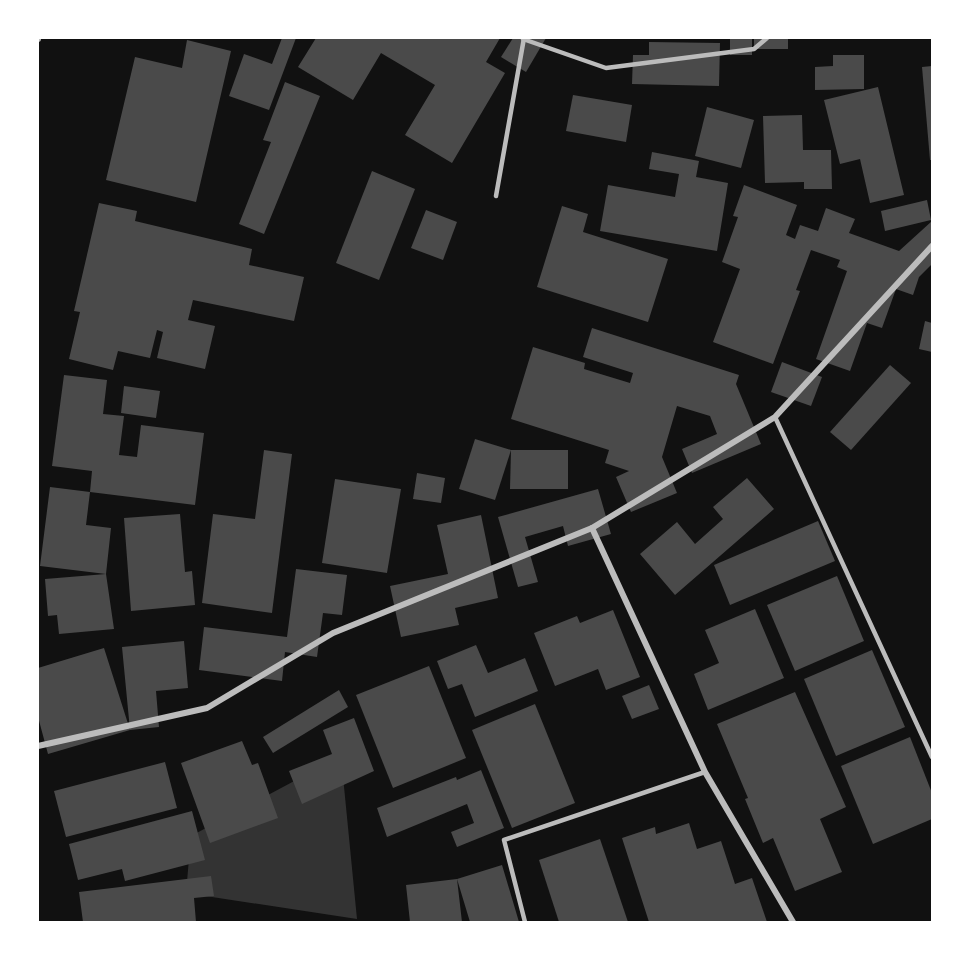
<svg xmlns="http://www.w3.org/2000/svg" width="970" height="960" viewBox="0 0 970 960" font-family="'DM Sans',sans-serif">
	<rect width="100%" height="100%" fill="#111"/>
	<!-- water -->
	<path fill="#333" d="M341 756 357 919 186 893 191 836Z"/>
	<!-- building -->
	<g fill="#4a4a4a">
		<path d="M282 38H296L269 110 229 96 244 54 272 64Z"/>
		<path d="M316 38H500L486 62 505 73 452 163 405 135 435 85 381 53 353 100 298 67Z"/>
		<path d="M513 38H546L526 72 501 57Z"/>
		<rect x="730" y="38" width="22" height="17"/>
		<rect x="754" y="38" width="34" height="11"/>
		<path d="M187 40 231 51 196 202 106 180 135 57 182 68Z"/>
		<path d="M649 42 720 43 719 86 632 84 633 55H649Z"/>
		<path d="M833 55H864V89L815 90V67L833 66Z"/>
		<path d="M932 66V160H930L922 67Z"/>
		<path d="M285 82 320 96 264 234 239 224 271 142 263 140Z"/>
		<path d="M878 87 904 195 870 203 860 159 840 164 824 100Z"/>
		<path d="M573 95 632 105 626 142 566 131Z"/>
		<path d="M707 107 754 120 741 168 695 156Z"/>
		<path d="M802 115 803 150H831L832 189H804V182L765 183 763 116Z"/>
		<path d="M652 152 699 161 696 177 728 183 717 251 600 231 608 185 675 197 679 174 649 169Z"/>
		<path d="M372 171 415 189 379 280 336 263Z"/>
		<path d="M744 185 797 205 786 235 795 239 800 225 818 231 826 208 855 219 849 233 899 251 932 221V264L919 277 913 295 896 289 882 328 867 323 850 371 816 359 847 271 837 267 840 260 811 250 796 290 800 291 773 364 713 342 740 269 722 262 738 217 733 216Z"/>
		<path d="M927 200 931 220 885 231 881 211Z"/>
		<path d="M99 203 137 211 135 221 252 249 249 265 304 277 294 321 193 300 188 320 215 326 205 369 157 358 163 332 157 330 150 358 118 351 113 370 69 359 80 312 74 311Z"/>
		<path d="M562 206 588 214 583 232 668 259 648 322 537 287Z"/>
		<path d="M426 210 457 222 443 260 411 248Z"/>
		<path d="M925 321 932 323V352L919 349Z"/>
		<path d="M592 328 739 375 736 384 761 444 692 473 682 449 717 434 710 416 677 406 662 457 677 493 631 512 616 477 629 471 605 463 609 450 511 419 533 347 585 363 584 369 630 383 633 373 583 357Z"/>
		<path d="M782 362 822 377 811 406 771 392Z"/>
		<path d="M890 365 911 383 851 450 830 432Z"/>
		<path d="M64 375 107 380 103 414 124 416 119 455 137 457 141 425 204 433 195 505 90 492 92 471 52 466Z"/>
		<path d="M124 386 160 391 156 418 121 413Z"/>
		<path d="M475 439 511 450 495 500 459 489Z"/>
		<path d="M264 450 292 454 272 613 202 603 213 514 255 519Z"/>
		<path d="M511 450H568V489H510Z"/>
		<path d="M417 473 445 478 441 503 413 499Z"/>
		<path d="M747 478 774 509 675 595 640 554 677 522 695 544 723 519 713 507Z"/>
		<path d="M335 479 401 489 387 573 322 563Z"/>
		<path d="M50 487 90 492 86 525 111 528 106 574 40 566Z"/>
		<path d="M598 489 611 534 568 546 563 526 525 537 538 582 518 587 498 517Z"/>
		<path d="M180 514 185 572 192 571 195 605 131 611 124 518Z"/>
		<path d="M481 515 498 598 455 608 459 625 401 637 390 586 448 574 437 525Z"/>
		<path d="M818 521 835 561 730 605 714 565Z"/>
		<path d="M296 569 347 575 342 615 323 613 317 657 285 652 282 681 199 670 204 627 287 637Z"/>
		<path d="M106 574 114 629 59 634 57 615 48 616 45 579Z"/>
		<path d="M837 576 864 641 795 671 767 605Z"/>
		<path d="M755 609 784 678 708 710 694 674 719 663 705 630Z"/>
		<path d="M613 610 640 677 606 690 598 669 555 686 534 633 577 616 580 623Z"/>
		<path d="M184 641 188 688 156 691 159 727 130 730 48 754 38 717V668L104 648 130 730 122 647Z"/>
		<path d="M476 645 488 673 525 658 538 691 475 717 462 684 448 689 437 661Z"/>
		<path d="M872 650 905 727 836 756 804 679Z"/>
		<path d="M429 666 466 758 393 788 356 695Z"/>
		<path d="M649 685 659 709 632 719 622 696Z"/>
		<path d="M339 690 348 707 273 753 263 737Z"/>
		<path d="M795 692 846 807 820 819 842 872 795 891 773 838 763 843 745 799 748 798 717 724Z"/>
		<path d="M535 704 575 803 512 828 472 730Z"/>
		<path d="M354 718 374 771 302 804 289 771 332 754 323 730Z"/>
		<path d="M910 737 932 793V819L873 844 841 766Z"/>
		<path d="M242 741 252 765 258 763 278 818 210 843 181 763Z"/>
		<path d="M165 762 177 808 66 837 54 791Z"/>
		<path d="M481 770 504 828 457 847 451 832 474 823 467 804 387 837 377 808 456 777 457 780Z"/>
		<path d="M192 811 205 860 125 881 122 869 78 880 69 844Z"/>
		<path d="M689 823 697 849 721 841 735 884 752 878 767 922H649L622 838 655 827 656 834Z"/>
		<path d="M600 839 628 922H559L539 860Z"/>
		<path d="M502 865 519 922H470L457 879 462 922H410L406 885 457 879Z"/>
		<path d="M211 876 214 896 194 898 196 922H83L79 892Z"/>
	</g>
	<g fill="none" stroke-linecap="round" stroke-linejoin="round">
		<!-- service -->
		<g stroke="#bcbcbc" stroke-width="4.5">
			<path d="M523 39 606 68 754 49 767 38"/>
			<path d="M496 196 524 38"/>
			<path d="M775 417 932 757"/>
			<path d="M525 922 504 840 705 772"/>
		</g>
		<!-- minor -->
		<g stroke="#bcbcbc" stroke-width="6">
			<path d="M38 39V38"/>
			<path d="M592 528 705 772 793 922"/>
			<path d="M38 746 207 708 333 633 592 528 775 417 932 246"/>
		</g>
	</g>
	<!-- border -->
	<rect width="970" height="960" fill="none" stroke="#ffffff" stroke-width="78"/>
</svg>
